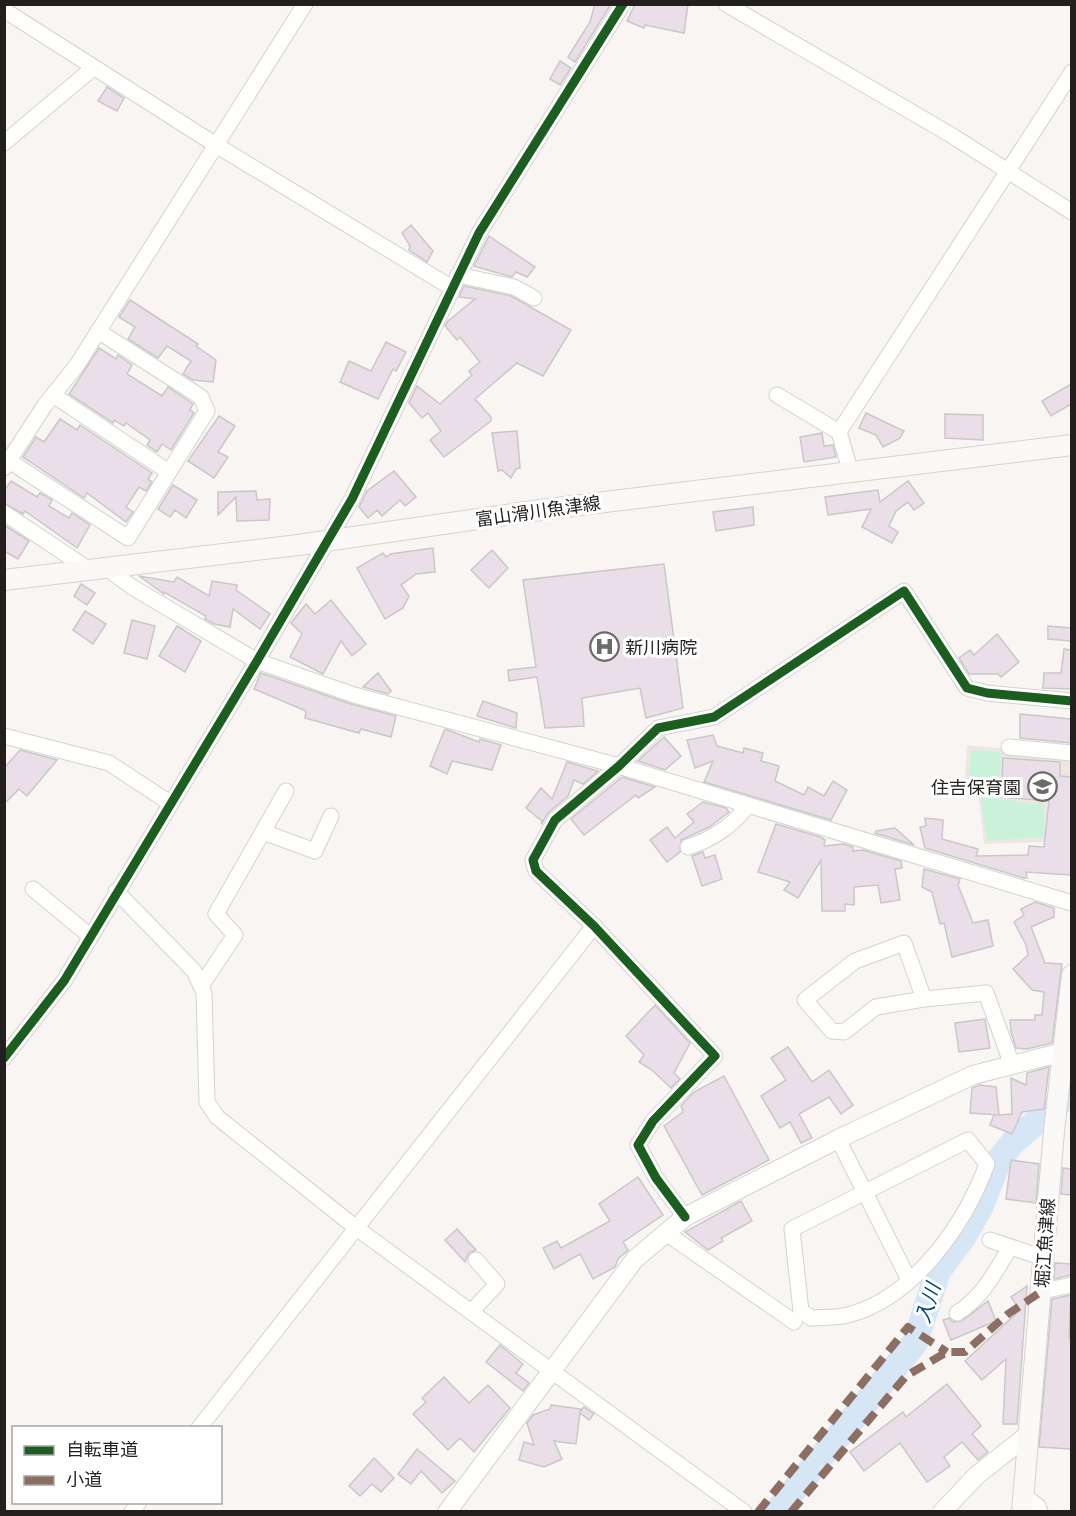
<svg xmlns="http://www.w3.org/2000/svg" width="1076" height="1516" viewBox="0 0 1076 1516" font-family="Poppins,'Noto Sans JP',sans-serif">
	<rect width="100%" height="100%" fill="#f8f5f2"/>
	<!-- built -->
	<path fill="#eee6e0" d="M967 745 1071 756V841L984 844 979 797 964 796Z"/>
	<!-- garden -->
	<path fill="#caf2db" d="M971 750 1001 752 999 799 1044 805V837L987 841 980 794 968 793Z"/>
	<g fill="none" stroke-linecap="round" stroke-linejoin="round">
		<!-- river -->
		<path stroke="#d6e6f5" stroke-width="26" d="M776 1512 915 1343 938 1271 962 1239 980 1208 999 1160 1015 1140 1072 1092"/>
	</g>
	<!-- building -->
	<g fill="#eadfe9" stroke="#c9c7c7" stroke-width="1.5">
		<path d="M595 4H611L575 62 568 57 590 22Z"/>
		<path d="M635 4H688L684 33 645 25 644 28 627 21Z"/>
		<path d="M560 61 571 68 560 85 550 79Z"/>
		<path d="M107 87 124 98 117 111 98 101Z"/>
		<path d="M411 225 433 251 427 262 409 250 410 246 402 233Z"/>
		<path d="M489 236 535 267 527 277 516 272 512 277 474 266Z"/>
		<path d="M464 286 511 296 571 330 543 376 517 363 475 399 491 417V421L444 457 430 440 441 431 428 413 422 418 409 403 417 386 440 404 472 375 469 371 480 362 460 337 457 340 445 326 448 321 475 299 459 297Z"/>
		<path d="M130 300 198 344 196 346 216 360 213 382 193 380 183 374 191 361 167 346 158 358 128 339 135 327 119 317Z"/>
		<path d="M386 342 406 352 396 371 393 369 378 399 340 382 349 361 371 371Z"/>
		<path d="M99 348 116 359 118 355 132 365 127 374 162 396 168 387 193 404 190 410 194 413 171 450 162 444 157 452 147 445 150 440 126 423 124 426 114 420 113 423 69 394Z"/>
		<path d="M1071 384V404L1051 416 1042 401Z"/>
		<path d="M866 413 904 431 900 438 883 447 876 435 859 428Z"/>
		<path d="M945 414 983 415V440L945 438Z"/>
		<path d="M219 416 235 426 218 452 228 457 214 478 188 461Z"/>
		<path d="M60 419 77 430 80 425 152 473 148 479 152 482 146 491 139 487 126 507 133 512 126 522 87 493 84 498 23 457 36 437 44 442Z"/>
		<path d="M517 431 520 468 516 469 511 478 502 470 498 471 492 433Z"/>
		<path d="M822 433 824 446 833 445 836 457 804 462 800 437Z"/>
		<path d="M394 471 416 497 405 506 400 500 382 516 377 510 368 518 359 507 367 491Z"/>
		<path d="M11 481 37 497 40 493 52 500 49 506 69 518 72 513 90 525 77 548 25 511 23 514 4 503V491Z"/>
		<path d="M908 481 924 503 914 510 908 502 896 511 889 526 898 532 892 543 862 527 871 509 828 515 825 497 878 490 880 502Z"/>
		<path d="M173 485 197 500 186 518 175 510 170 517 158 509Z"/>
		<path d="M256 491 257 500 270 499 269 520 237 521 236 497 218 515V492Z"/>
		<path d="M753 507 754 525 716 531 713 512Z"/>
		<path d="M4 525 29 541 18 559 4 551Z"/>
		<path d="M433 548 435 572 416 574 401 585 409 596 403 608 385 619 357 568 383 553 386 557 390 554Z"/>
		<path d="M492 550 508 568 489 588 471 570Z"/>
		<path d="M664 564 683 708 646 718 640 688 582 698 584 726 545 728 537 677 509 681 508 670 536 667 523 580Z"/>
		<path d="M139 576 174 582 177 577 209 596 212 581 237 585 236 590 270 614 260 629 233 609 230 627 214 624 205 619 206 616 164 592V594Z"/>
		<path d="M81 584 95 593 87 605 74 596Z"/>
		<path d="M331 600 366 644 352 656 341 641 323 674 290 657 302 634 291 623 306 604 315 614Z"/>
		<path d="M85 611 106 624 93 644 73 630Z"/>
		<path d="M132 620 155 626 147 659 124 653Z"/>
		<path d="M177 626 201 641 185 672 159 656Z"/>
		<path d="M1048 626 1071 628V641L1048 639Z"/>
		<path d="M997 634 1019 662 1001 677 998 674H969L959 658 970 650 974 655Z"/>
		<path d="M1064 649 1071 650V689L1043 688 1044 673H1061Z"/>
		<path d="M261 673 351 704 396 716 391 737 361 729 359 733 305 718 306 711 254 689Z"/>
		<path d="M378 673 391 691 388 694 363 687Z"/>
		<path d="M483 701 517 713 516 728 477 716Z"/>
		<path d="M1020 714 1071 719V743L1020 738Z"/>
		<path d="M445 729 479 742 480 739 501 745 492 770 452 761 447 774 430 766Z"/>
		<path d="M713 735 717 746 743 753 744 748 763 753 761 761 779 766 775 781 804 795 808 787 824 796 833 781 847 790 831 820 704 782 713 761 695 768 687 740Z"/>
		<path d="M664 737 681 756 665 770 638 761Z"/>
		<path d="M20 750 57 760 27 796 19 789 4 804V768Z"/>
		<path d="M1003 758 1060 762V776L1071 777V875L1026 872 1027 878H1024L925 848 920 827 926 826 925 818 943 820 942 839 978 849 976 856 1028 855 1029 846 1044 847 1049 801 1001 797Z"/>
		<path d="M567 762 598 771 583 784 574 780 568 796 548 813 541 824 543 822 526 808 541 788 552 799Z"/>
		<path d="M622 777 655 787 638 798 636 795 584 835 571 819Z"/>
		<path d="M703 802 726 808 729 812 709 827 681 840 680 852 667 862 650 840 667 827 675 838 694 822 687 814Z"/>
		<path d="M776 824 820 837 825 840 824 846 844 844 853 847V851L863 850 901 861 902 868 895 869 900 900 881 903 878 885 854 887V905L845 904V911H822L821 860 798 898 784 890 790 882 758 872Z"/>
		<path d="M895 828 914 845 875 833 876 831Z"/>
		<path d="M703 852 705 858 715 855 722 879 702 886 692 856Z"/>
		<path d="M924 869 960 879 958 885 973 923 988 920 993 946 952 957 944 923 940 924 932 892 922 887Z"/>
		<path d="M1035 902 1054 908V917L1031 927 1045 963 1062 964 1052 1043 1027 1049 1016 1048 1011 1032 1010 1020H1035V1015H1042L1044 992 1032 990 1013 969 1028 955 1026 945 1014 922 1024 915 1021 909Z"/>
		<path d="M655 1005 690 1043 674 1073 680 1079 671 1088 652 1070 639 1062 644 1055 626 1036Z"/>
		<path d="M985 1019 990 1048 959 1052 955 1023Z"/>
		<path d="M788 1047 812 1082 829 1070 853 1105 841 1114 829 1097 799 1114 812 1138 801 1143 790 1122 780 1128 761 1096 786 1080 771 1058Z"/>
		<path d="M1049 1067 1044 1109 1022 1112 1012 1134 990 1125 994 1115H998L970 1113 972 1088 979 1085 996 1087 999 1115 1012 1114 1011 1078 1026 1085 1027 1073Z"/>
		<path d="M724 1076 769 1160 702 1195 664 1126 683 1112 681 1106 694 1092Z"/>
		<path d="M1011 1160 1039 1164 1036 1203 1006 1199Z"/>
		<path d="M1063 1168 1071 1169V1195L1061 1194Z"/>
		<path d="M638 1177 663 1215 623 1242 628 1250 618 1259 615 1267 593 1279 580 1254 554 1269 543 1248 557 1241 561 1248 610 1221 599 1204Z"/>
		<path d="M741 1201 752 1221 721 1238 723 1241 708 1250 685 1232Z"/>
		<path d="M457 1229 476 1250 469 1253 465 1262 445 1240Z"/>
		<path d="M1055 1263 1071 1264V1275L1054 1279Z"/>
		<path d="M1027 1286 1017 1424H1003L1006 1359 982 1380 965 1361 1020 1310 1011 1297Z"/>
		<path d="M1071 1295 1069 1338H1071V1449L1039 1447 1052 1299Z"/>
		<path d="M988 1301 996 1321 951 1340 943 1320 949 1318 953 1322 962 1321Z"/>
		<path d="M500 1345 523 1364 516 1373 529 1383 523 1391 486 1362Z"/>
		<path d="M444 1377 469 1403 488 1385 510 1408 474 1452 460 1438 448 1450 413 1414 426 1402 422 1398Z"/>
		<path d="M947 1384 981 1426 972 1434 988 1452 978 1460 962 1442 944 1457 950 1466 927 1482 900 1443 864 1471 850 1452 903 1412 906 1417Z"/>
		<path d="M551 1405 581 1409 580 1412 584 1407 594 1414 589 1420 580 1413 576 1444 554 1441 562 1459 544 1467 519 1460 524 1442 534 1445 527 1423 533 1415 550 1409Z"/>
		<path d="M417 1449 455 1481 442 1493 421 1471 411 1484 398 1474Z"/>
		<path d="M374 1458 394 1478 381 1492 372 1484 360 1496 349 1486Z"/>
	</g>
	<g fill="none" stroke-linecap="round" stroke-linejoin="round">
		<defs>
			<g id="minor">
				<path d="M726 4 951 135 1072 212"/>
				<path d="M4 10 216 145 452 288"/>
				<path d="M4 143 92 69"/>
				<path d="M458 275 514 287 534 298"/>
				<path d="M53 395 169 472"/>
				<path d="M777 395 839 432"/>
				<path d="M9 461 128 538 207 411 201 397 98 331"/>
				<path d="M4 468 45 405 77 365 305 4"/>
				<path d="M851 473 839 432 1072 72"/>
				<path d="M4 513 88 569"/>
				<path d="M105 567 132 587 257 661 354 695 619 766 1072 903"/>
				<path d="M4 736 109 763 170 803"/>
				<path d="M1009 747 1072 753"/>
				<path d="M263 832 315 851 331 816"/>
				<path d="M688 847C711 840 734 825 748 805"/>
				<path d="M33 889 90 936"/>
				<path d="M116 891 194 971 204 993 207 1102 217 1117 355 1227 744 1512"/>
				<path d="M201 986 235 935 216 914 286 791"/>
				<path d="M924 999 904 943 855 961 805 1000 832 1031 844 1032 876 1007 924 999 986 993 1012 1065"/>
				<path d="M4 1058 64 981 257 661 352 499 479 233 623 4"/>
				<path d="M838 1139 909 1280"/>
				<path d="M968 1140 987 1164C965 1224 914 1298 848 1315 836 1318 823 1317 811 1318L801 1311 792 1229Z"/>
				<path d="M685 1217 656 1178 638 1145 653 1121 715 1056 594 926 536 871 533 860 555 820 619 766 658 728 714 717 904 591 967 688 987 693 1072 701"/>
				<path d="M666 1233 794 1322"/>
				<path d="M990 1240 1044 1258"/>
				<path d="M1042 1291 1072 1285"/>
				<path d="M471 1312 497 1284 476 1260"/>
				<path d="M957 1313C982 1298 996 1271 1010 1247"/>
				<path d="M199 1428 594 926"/>
				<path d="M1024 1496 1038 1506 1040 1512"/>
				<path d="M132 1512 139 1502"/>
			</g>
			<g id="tertiary">
				<path d="M447 1512 635 1259 685 1217 838 1139 973 1075 1063 1052"/>
				<path d="M942 1512 977 1475 1029 1434"/>
			</g>
			<g id="secondary">
				<path d="M4 580 298 545 540 510 1072 445"/>
				<path d="M1022 1512 1054 1131 1072 975"/>
			</g>
		</defs>
		<!-- minor casing -->
		<use href="#minor" stroke="#d5d3d1" stroke-width="17"/>
		<!-- tertiary casing -->
		<use href="#tertiary" stroke="#d5d3d1" stroke-width="20"/>
		<!-- secondary casing -->
		<use href="#secondary" stroke="#d5d3d1" stroke-width="22"/>
		<!-- minor -->
		<use href="#minor" stroke="#fefefd" stroke-width="15"/>
		<!-- tertiary -->
		<use href="#tertiary" stroke="#fefefd" stroke-width="18"/>
		<!-- secondary -->
		<use href="#secondary" stroke="#fbf8f8" stroke-width="20"/>
		<!-- quiet -->
		<g stroke="#8d6e63" stroke-width="8" stroke-dasharray="15 8" stroke-linecap="butt">
			<path d="M758 1512 908 1327 947 1352"/>
			<path d="M791 1512 906 1376 947 1352H965L1008 1314 1042 1291"/>
		</g>
		<defs>
			<g id="cycleway">
				<path d="M4 1058 64 981 257 661 352 499 479 233 623 4"/>
				<path d="M685 1217 656 1178 638 1145 653 1121 715 1056 594 926 536 871 533 860 555 820 619 766 658 728 714 717 904 591 967 688 987 693 1072 701"/>
			</g>
		</defs>
		<!-- cycleway casing -->
		<use href="#cycleway" stroke="#fff" stroke-width="13"/>
		<!-- cycleway -->
		<use href="#cycleway" stroke="#1b5e20" stroke-width="9"/>
	</g>
	<!-- icons -->
	<defs>
		<symbol id="hospital-ring" viewBox="-11 -11 22 22"><circle r="9.5" fill="#fff" stroke="#6d6a68" stroke-width="1.5"/><path d="M-5-5h3v3.5h4V-5h3V5h-3V1.5h-4V5h-3Z" fill="#6d6a68"/></symbol>
		<symbol id="school-ring" viewBox="-11 -11 22 22"><circle r="9.5" fill="#fff" stroke="#6d6a68" stroke-width="1.5"/><path d="M0-5L7-2L0 1L-7-2ZM-4 1L0 2.5L4 1V4Q0 6-4 4Z" fill="#6d6a68"/></symbol>
	</defs>
	<g fill-rule="evenodd">
		<use href="#hospital-ring" x="588" y="630" width="33" height="33"/>
		<use href="#school-ring" x="1026" y="770" width="33" height="33"/>
	</g>
	<g text-anchor="middle" dominant-baseline="central" stroke-width="6" stroke-linejoin="round" paint-order="stroke">
		<!-- street labels -->
		<g font-size="18" fill="#221f1e" stroke="#fff">
			<text transform="translate(538 511) rotate(-8)">富山滑川魚津線</text>
			<text transform="translate(1045 1243) rotate(-86)">堀江魚津線</text>
		</g>
		<!-- poi labels -->
		<g font-size="18" fill="#221f1e" stroke="#fff" text-anchor="start">
			<text x="625" y="647">新川病院</text>
			<text x="1021" y="787" text-anchor="end">住吉保育園</text>
		</g>
		<!-- water labels -->
		<g font-size="20" font-style="italic" fill="#004878" stroke="#fff">
			<text transform="translate(928 1303) rotate(-73)">入川</text>
		</g>
	</g>
	<!-- border -->
	<rect width="1076" height="1516" fill="none" stroke="#221f1e" stroke-width="12"/>
	<!-- legend -->
	<rect x="12" y="1426" width="210" height="78" fill="#ffffff" stroke="#a7a5a5" stroke-width="1.5"/>
	<rect x="24" y="1446" width="30" height="9" fill="#1b5e20" stroke="#a7a5a5" stroke-width="1.5"/>
	<text x="66" y="1456" font-size="18" fill="#221f1e">自転車道</text>
	<rect x="24" y="1476" width="30" height="9" fill="#8d6e63" stroke="#a7a5a5" stroke-width="1.5"/>
	<text x="66" y="1486" font-size="18" fill="#221f1e">小道</text>
</svg>
